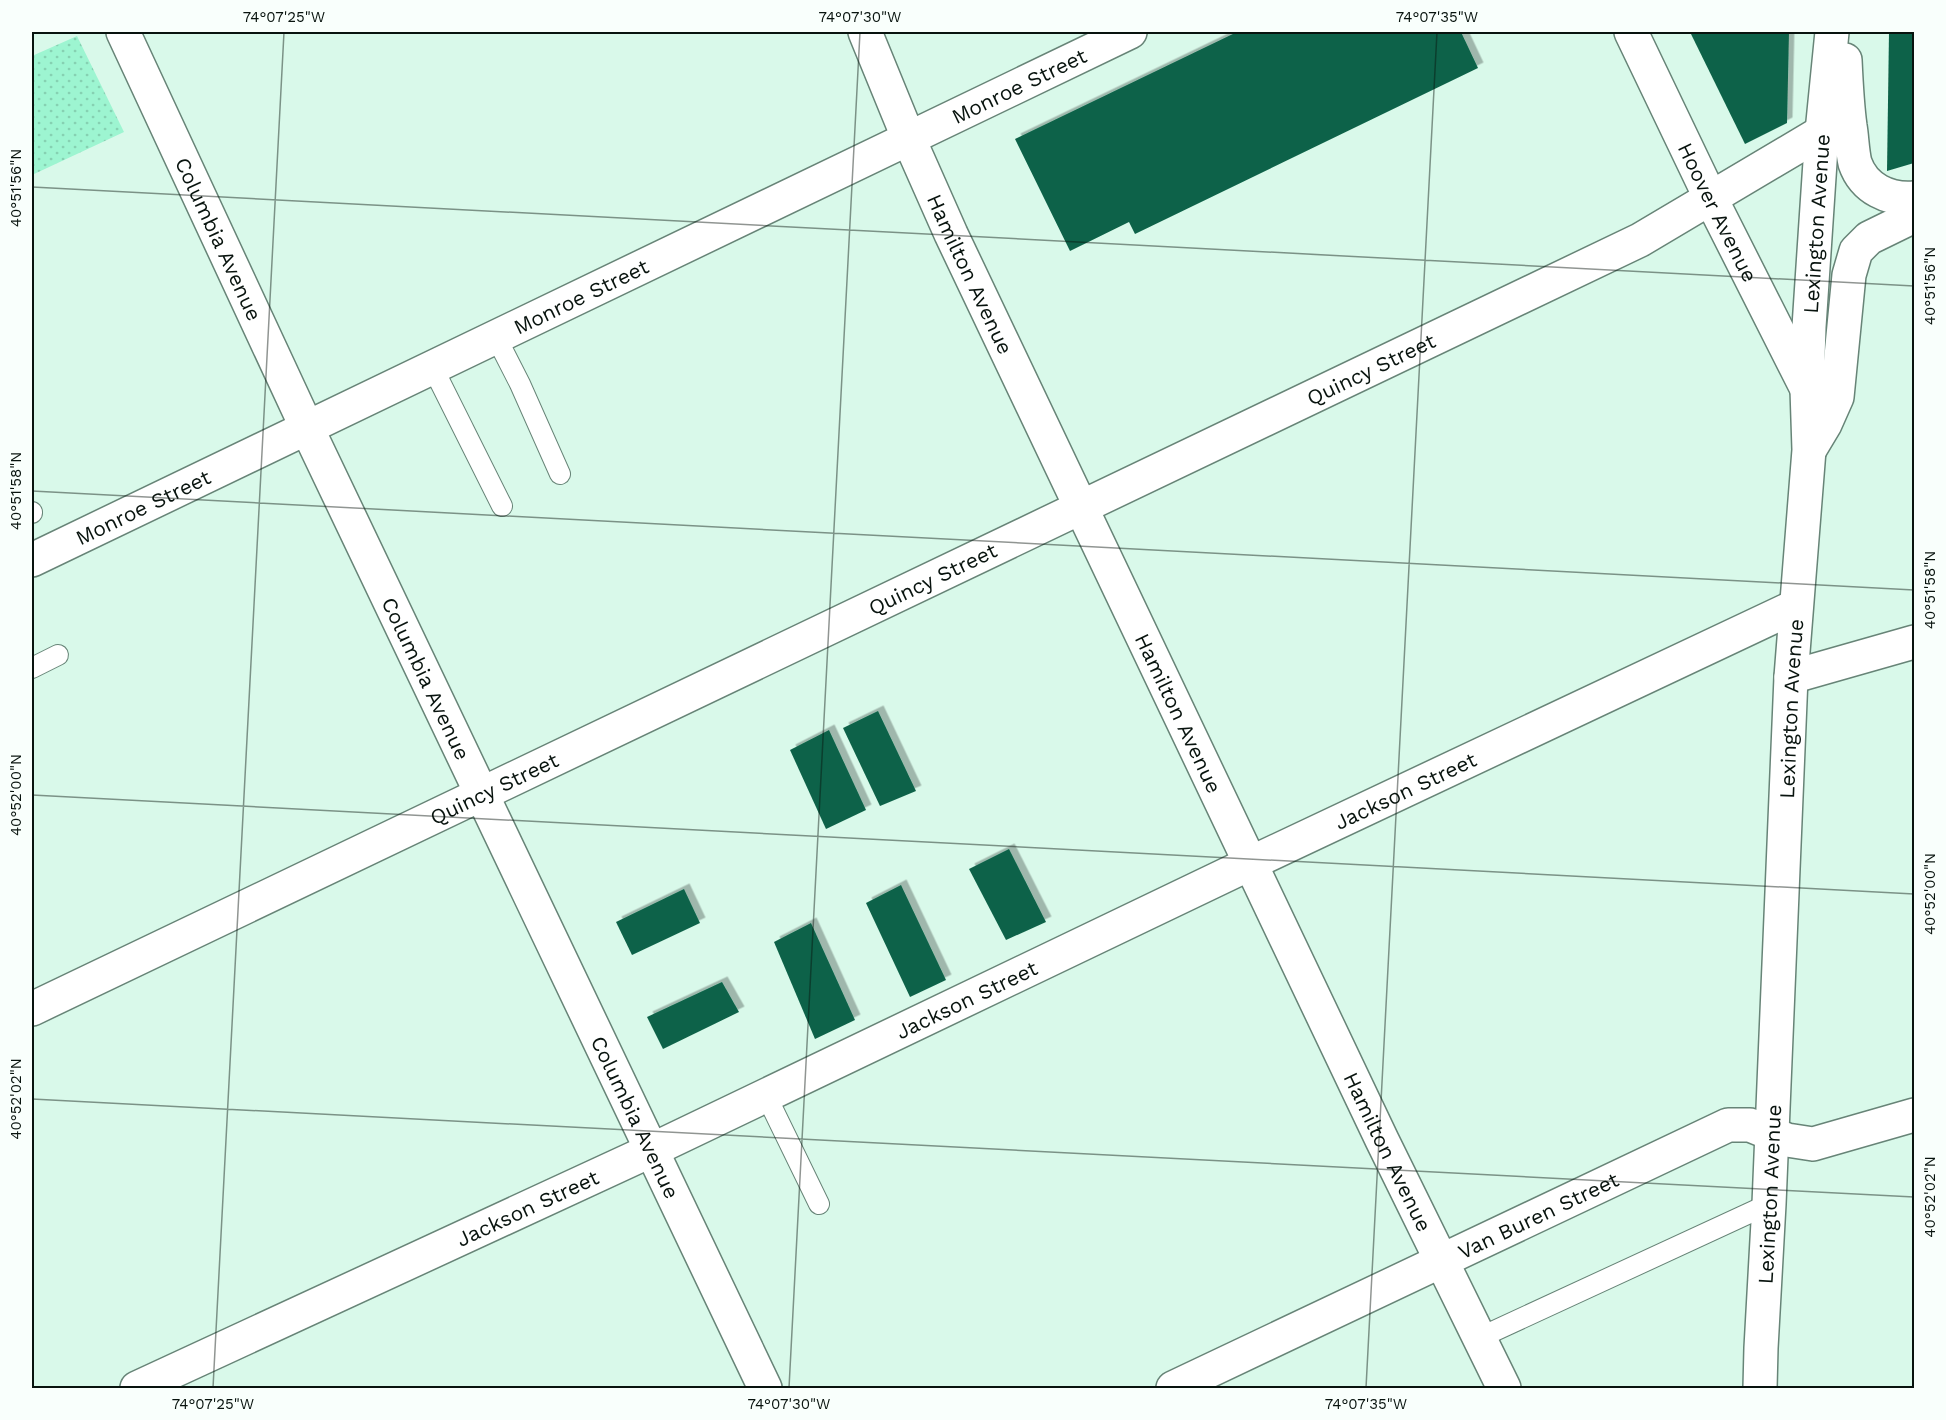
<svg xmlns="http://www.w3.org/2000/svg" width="1946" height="1420" viewBox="0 0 1946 1420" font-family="'Work Sans',sans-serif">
	<defs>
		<pattern id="park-dots" width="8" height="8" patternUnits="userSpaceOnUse" patternTransform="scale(1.5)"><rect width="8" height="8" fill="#9df5d1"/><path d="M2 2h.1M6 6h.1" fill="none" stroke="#86d1b2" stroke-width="1.8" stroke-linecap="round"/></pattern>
		<filter id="shadow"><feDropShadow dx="5.5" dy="-5.5" stdDeviation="0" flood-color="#0004"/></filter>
	</defs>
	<rect width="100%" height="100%" fill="#d9f9ea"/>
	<!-- park -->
	<path fill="url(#park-dots)" d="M77 36 124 132 32 175V56Z"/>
	<!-- building -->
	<g fill="#0d6248" filter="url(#shadow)">
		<path d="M1237 32H1461L1478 68 1135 234 1129 222 1070 251 1015 139Z"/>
		<path d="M1690 32H1789L1787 123 1745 144Z"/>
		<path d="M1889 32H1914V163L1887 171Z"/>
		<path d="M878 711 916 791 880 806 843 728Z"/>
		<path d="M829 730 866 810 826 829 790 750Z"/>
		<path d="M1009 849 1046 922 1006 940 969 869Z"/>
		<path d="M901 885 946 980 910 997 866 903Z"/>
		<path d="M684 889 700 923 632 955 616 922Z"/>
		<path d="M811 923 855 1020 815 1039 774 942Z"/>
		<path d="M722 982 739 1012 663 1049 647 1017Z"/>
	</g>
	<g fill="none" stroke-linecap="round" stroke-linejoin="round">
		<defs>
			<g id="service">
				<path d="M496 337 520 384 560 474"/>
				<path d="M433 368 502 506"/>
				<path d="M32 512V513"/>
				<path d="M32 668 58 655"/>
				<path d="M766 1095 819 1204"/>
				<path d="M1479 1338 1769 1204"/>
			</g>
			<g id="minor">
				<path id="s1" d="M123 32 307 428 765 1388"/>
				<path d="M1791 677 1914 642"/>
				<path id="s2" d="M32 1009 1640 240 1822 132"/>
				<path id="s3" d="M137 1388 652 1150 1251 863 1796 606"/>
				<path id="s4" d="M1173 1388 1728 1125H1750L1787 1140 1813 1144 1914 1115"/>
			</g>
			<g id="secondary">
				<path id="s5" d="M865 32 908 137 951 234 1382 1140 1504 1388"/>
				<path id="s6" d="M1631 32 1711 199 1806 387"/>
				<path d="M1845 60C1846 82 1847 104 1850 126 1852 137 1852 151 1855 163 1864 189 1889 200 1914 198"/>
				<path d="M1810 449 1825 424 1837 397 1849 275 1856 251 1869 238 1914 216"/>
				<path id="s7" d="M32 560 1130 32"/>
				<path id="s8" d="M1760 1388 1761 1348 1769 1204 1791 677 1809 450 1807 389 1809 327 1822 132 1832 32"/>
			</g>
		</defs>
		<!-- service casing -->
		<use href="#service" stroke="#678477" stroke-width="22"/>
		<!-- minor casing -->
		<use href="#minor" stroke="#678477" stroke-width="36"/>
		<!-- secondary casing -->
		<use href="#secondary" stroke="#678477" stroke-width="36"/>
		<!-- service -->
		<use href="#service" stroke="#fff" stroke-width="20"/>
		<!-- minor -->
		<use href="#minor" stroke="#fff" stroke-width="33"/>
		<!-- secondary -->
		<use href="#secondary" stroke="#fff" stroke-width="33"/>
	</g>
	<!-- ticks -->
	<path fill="none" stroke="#08130e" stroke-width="1.5" stroke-opacity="0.45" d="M32 187 1914 286M32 491 1914 590M32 795 1914 894M32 1099 1914 1197M213 1388 284 32M789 1388 860 32M1366 1388 1437 32"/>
	<g text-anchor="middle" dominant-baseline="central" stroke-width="6" stroke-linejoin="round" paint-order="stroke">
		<!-- street labels -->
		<g font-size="21" fill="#08130e" stroke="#f9fffc">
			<text stroke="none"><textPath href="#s7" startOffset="1095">Monroe Street</textPath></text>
			<text stroke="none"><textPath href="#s6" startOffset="200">Hoover Avenue</textPath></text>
			<text stroke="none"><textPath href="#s8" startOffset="1166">Lexington Avenue</textPath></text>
			<text stroke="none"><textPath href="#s1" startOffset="228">Columbia Avenue</textPath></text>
			<text stroke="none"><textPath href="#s5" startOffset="264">Hamilton Avenue</textPath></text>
			<text stroke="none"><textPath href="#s7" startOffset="609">Monroe Street</textPath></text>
			<text stroke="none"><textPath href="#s2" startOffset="1484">Quincy Street</textPath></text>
			<text stroke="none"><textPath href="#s7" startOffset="123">Monroe Street</textPath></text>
			<text stroke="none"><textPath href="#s2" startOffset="998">Quincy Street</textPath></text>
			<text stroke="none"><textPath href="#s1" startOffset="714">Columbia Avenue</textPath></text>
			<text stroke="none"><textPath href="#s8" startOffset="680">Lexington Avenue</textPath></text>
			<text stroke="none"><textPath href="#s5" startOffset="750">Hamilton Avenue</textPath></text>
			<text stroke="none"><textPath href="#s2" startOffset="512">Quincy Street</textPath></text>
			<text stroke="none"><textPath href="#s3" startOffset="1402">Jackson Street</textPath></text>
			<text stroke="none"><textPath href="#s3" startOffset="916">Jackson Street</textPath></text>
			<text stroke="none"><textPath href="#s1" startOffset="1200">Columbia Avenue</textPath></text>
			<text stroke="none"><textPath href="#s5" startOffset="1236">Hamilton Avenue</textPath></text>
			<text stroke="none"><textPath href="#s8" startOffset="194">Lexington Avenue</textPath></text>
			<text stroke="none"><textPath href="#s3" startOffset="430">Jackson Street</textPath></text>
			<text stroke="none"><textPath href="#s4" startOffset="404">Van Buren Street</textPath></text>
		</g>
	</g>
	<!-- border -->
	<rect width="1946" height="1420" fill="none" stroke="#f9fffc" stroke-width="66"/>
	<rect x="33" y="33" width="1880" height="1354" fill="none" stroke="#08130e" stroke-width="2"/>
	<g font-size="15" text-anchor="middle" fill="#08130e">
		<text x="284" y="22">74°07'25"W</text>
		<text x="860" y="22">74°07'30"W</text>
		<text x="1437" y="22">74°07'35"W</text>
		<text transform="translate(16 188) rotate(-90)" y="5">40°51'56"N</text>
		<text transform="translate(1930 286) rotate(-90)" y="5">40°51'56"N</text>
		<text transform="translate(16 491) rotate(-90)" y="5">40°51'58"N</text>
		<text transform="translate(1930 590) rotate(-90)" y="5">40°51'58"N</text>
		<text transform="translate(16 795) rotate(-90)" y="5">40°52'00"N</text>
		<text transform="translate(1930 894) rotate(-90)" y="5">40°52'00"N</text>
		<text transform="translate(16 1099) rotate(-90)" y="5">40°52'02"N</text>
		<text transform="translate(1930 1197) rotate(-90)" y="5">40°52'02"N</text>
		<text x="213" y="1409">74°07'25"W</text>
		<text x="789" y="1409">74°07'30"W</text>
		<text x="1366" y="1409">74°07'35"W</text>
	</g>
</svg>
